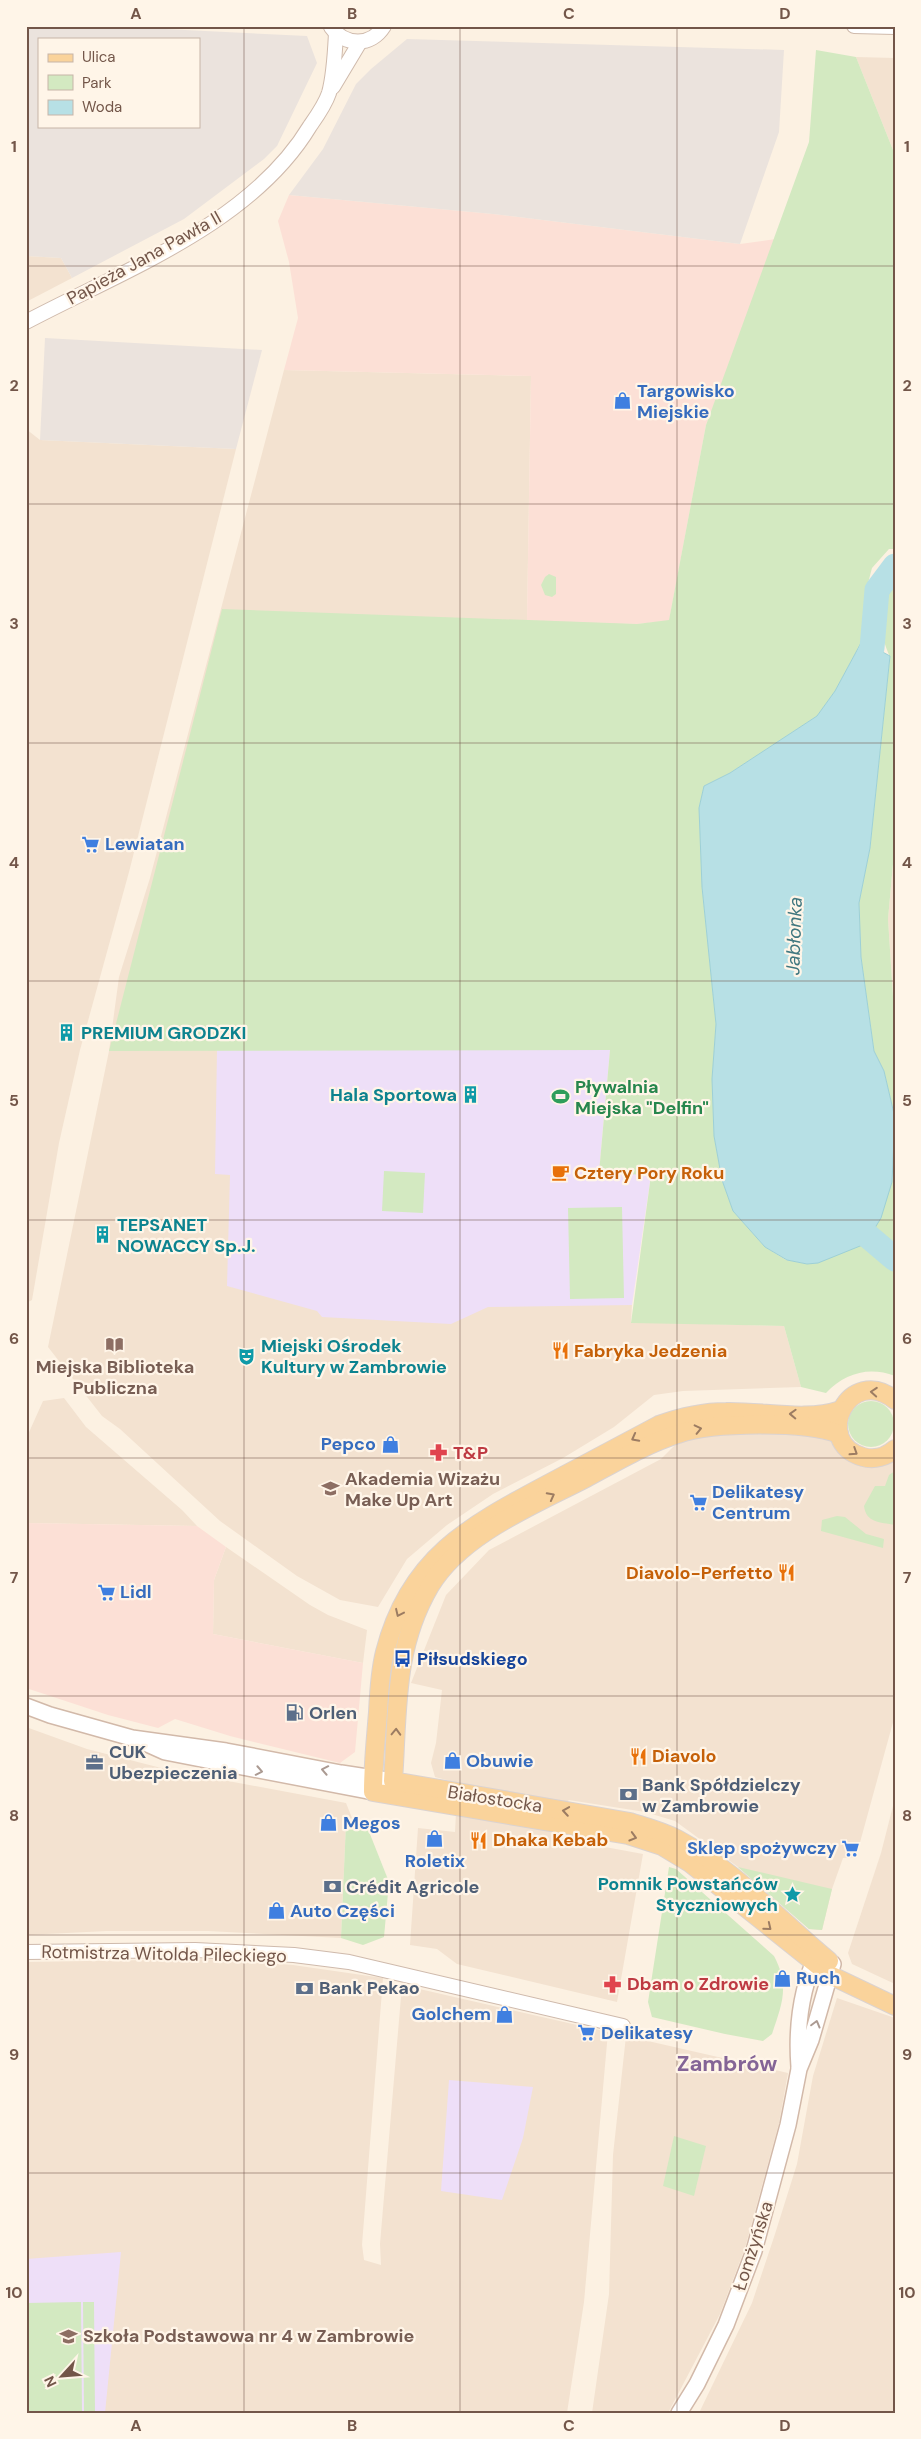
<svg xmlns="http://www.w3.org/2000/svg" width="921" height="2439" viewBox="0 0 921 2439" font-family="'DM Sans',sans-serif">
	<rect width="100%" height="100%" fill="#fcf1e2"/>
	<!-- residential -->
	<g fill="#f3e2d0">
		<path d="M856 57 895 58V155Z"/>
		<path d="M26 256 61 258 72 278 26 302Z"/>
		<path d="M284 370 531 376 527 619 637 624 599 1172 632 1305 631 1322 784 1326 801 1387 683 1391 654 1395 614 1427 563 1458 493 1494 447 1525 407 1559 378 1607 340 1600 297 1576 220 1521 120 1429 102 1416 48 1347 109 1051 119 977 150 878Z"/>
		<path d="M26 429 40 440 236 449 129 872 80 1050 59 1143 32 1300 26 1303Z"/>
		<path d="M895 842V1027L888 919Z"/>
		<path d="M64 1398 86 1427 182 1510 197 1526 26 1523V1439L43 1401Z"/>
		<path d="M720 1430 819 1435 895 1458V1715L856 1857 843 1858 832 1889 822 1930 809 1929 738 1867 675 1821 645 1812 569 1800 565 1803 466 1785 435 1777 431 1763 436 1743 442 1690 411 1683 446 1595 489 1550 661 1459 681 1439Z"/>
		<path d="M226 1547 310 1605 328 1615 367 1630 363 1663 213 1634 214 1580Z"/>
		<path d="M26 1727 87 1749 169 1770 346 1803 352 1818 358 1822 346 1823 341 1938 208 1931H107L26 1935Z"/>
		<path d="M895 1798V1984L852 1964 848 1953 881 1853Z"/>
		<path d="M456 1813 542 1829 578 1842 643 1854 617 2002 457 1964 437 1949 410 1945 418 1828 455 1832Z"/>
		<path d="M214 1959 293 1965 383 1978 362 2245 364 2260 381 2265 380 2244 402 1985 608 2032 584 2302 567 2413H26V1962Z"/>
		<path d="M837 1998 895 2018V2413H699L752 2303 775 2234 797 2164 813 2076Z"/>
		<path d="M626 2036 788 2073 779 2123 745 2248 720 2314 668 2413H592L609 2294 613 2155Z"/>
	</g>
	<!-- commercial -->
	<g fill="#fce0d6">
		<path d="M289 195 493 214 740 244 776 239 706 425 669 621 637 624 527 620 531 376 284 370 298 318 289 262 278 221Z"/>
		<path d="M26 1523 197 1526 226 1547 214 1580 213 1634 363 1663 355 1752 340 1763 230 1736 175 1719 158 1728 108 1715 26 1688Z"/>
	</g>
	<!-- industrial -->
	<g fill="#ebe3dd" fill-rule="evenodd">
		<path d="M26 26H104L307 36 317 63 277 146 264 159 184 219 72 278 61 258 26 256ZM39 39H199V126H39Z"/>
		<path d="M407 39 784 50 779 132 740 244 493 214 289 195 323 149 356 84 371 69Z"/>
		<path d="M45 338 262 350 236 449 40 440Z"/>
	</g>
	<!-- education -->
	<g fill="#eedff8">
		<path d="M217 1050H610L599 1172 651 1175 632 1305 488 1307 451 1324 322 1317 317 1311 227 1286 230 1175 215 1174Z"/>
		<path d="M449 2080 533 2087 523 2138 502 2200 441 2191Z"/>
		<path d="M121 2252 105 2413H26V2259Z"/>
	</g>
	<!-- green -->
	<g fill="#d3e9c1">
		<path d="M816 50 856 57 895 155V549H889L872 568 867 587 862 641 835 691 817 716 730 773 704 786 699 808 702 887 716 1024 712 1079 714 1136 722 1180 733 1211 765 1247 786 1260 807 1264 818 1263 892 1182 895 1148V1376C869 1366 845 1373 826 1393L801 1387 784 1326 631 1323 651 1175 599 1173 610 1050 109 1051 222 609 637 624 669 620 706 425 809 142Z"/>
		<path d="M549 574 556 577V594L552 597 545 595 541 585 545 577Z"/>
		<path d="M895 577V842L888 919 895 1027V1118L884 1071 874 1051 861 957 859 903 870 848 890 657C876 625 879 608 895 577Z"/>
		<path d="M384 1171 425 1173 423 1213 382 1211Z"/>
		<path d="M622 1207 624 1298 570 1299 568 1208Z"/>
		<circle cx="871" cy="1424" r="23"/>
		<path d="M895 1471V1525C880 1522 866 1523 864 1506L875 1486H885L889 1475Z"/>
		<path d="M837 1516 845 1517 866 1534 884 1539 883 1548 821 1531 822 1520Z"/>
		<path d="M358 1822 366 1824 389 1882 384 1937 363 1945 341 1938 346 1823Z"/>
		<path d="M669 1867 676 1869 774 1956C790 1986 782 2004 772 2034L763 2041 725 2034 652 2017 648 2002Z"/>
		<path d="M738 1867 832 1889 822 1930 809 1929Z"/>
		<path d="M674 2136 706 2146 694 2196 663 2186Z"/>
		<path d="M81 2302 82 2413H26V2303Z"/>
		<path d="M83 2302H94L95 2413H84Z"/>
	</g>
	<!-- water -->
	<path fill="#b7e0e5" stroke="#9dd0d6" d="M862 641 890 656 870 848 859 903 861 957 874 1051 884 1071 895 1118 892 1182 881 1218 865 1244 818 1263 807 1264 787 1260 765 1247 733 1211 722 1180 714 1136 712 1079 716 1024 702 887 699 808 704 786 730 773 817 716 835 691Z"/>
	<g fill="none" stroke-linecap="round" stroke-linejoin="round">
		<!-- river -->
		<g stroke="#b7e0e5" stroke-width="25">
			<path d="M859 680 872 648 877 590 895 566"/>
			<path d="M843 1215 895 1259"/>
		</g>
		<defs>
			<g id="tertiary">
				<path d="M854 26 895 27"/>
				<path d="M331 27C345 46 371 47 384 26"/>
				<path d="M333 87 360 42"/>
				<path d="M26 322C124 270 251 224 310 126 317 116 325 105 329 93 334 75 335 52 336 33"/>
				<path d="M26 1952 195 1950 294 1955 349 1962 623 2026"/>
			</g>
			<g id="secondary">
				<path d="M26 1706 50 1715 132 1738 226 1751 341 1773 393 1781"/>
				<path d="M145 1743 165 1752 373 1792"/>
				<path d="M799 2067C796 2028 801 1988 818 1952"/>
				<path d="M679 2413 697 2384 726 2325 754 2251 788 2125 799 2069 811 2040 833 1964"/>
			</g>
			<g id="primary">
				<path d="M895 1400C849 1363 811 1442 863 1457 874 1460 886 1457 895 1449"/>
				<path d="M841 1410C805 1422 764 1411 726 1412 703 1412 681 1417 659 1425 622 1445 585 1464 548 1484 469 1526 409 1558 385 1652 380 1671 379 1692 378 1712 376 1738 373 1765 373 1792L628 1835 662 1846 690 1863 830 1975 895 2006"/>
				<path d="M829 1961C779 1920 735 1870 677 1839 662 1831 646 1827 630 1822L393 1781C398 1712 393 1649 430 1586 461 1534 534 1505 586 1478 616 1462 646 1444 678 1434 713 1422 805 1421 839 1434"/>
			</g>
		</defs>
		<!-- tertiary casing -->
		<use href="#tertiary" stroke="#cfbaac" stroke-width="16"/>
		<!-- secondary casing -->
		<use href="#secondary" stroke="#d2b9a9" stroke-width="18"/>
		<!-- primary casing -->
		<use href="#primary" stroke="#dbd3d0" stroke-width="20"/>
		<!-- tertiary -->
		<use href="#tertiary" stroke="#fff" stroke-width="14"/>
		<!-- secondary -->
		<use href="#secondary" stroke="#fff" stroke-width="15"/>
		<!-- primary -->
		<use href="#primary" stroke="#fad39b" stroke-width="18"/>
	</g>
	<!-- one-way arrows -->
	<defs><path id="oneway-chevron" d="M-2-3.5L2.5 0L-2 3.5" fill="none" stroke-width="1.6" stroke-linecap="round" stroke-linejoin="round" transform="scale(1.25)"/></defs>
	<g stroke="#9c7c62">
		<use href="#oneway-chevron" transform="translate(874 1392) rotate(-176)"/>
		<use href="#oneway-chevron" transform="translate(793 1414) rotate(-178)"/>
		<use href="#oneway-chevron" transform="translate(698 1429) rotate(-13)"/>
		<use href="#oneway-chevron" transform="translate(635 1438) rotate(152)"/>
		<use href="#oneway-chevron" transform="translate(854 1452) rotate(33)"/>
		<use href="#oneway-chevron" transform="translate(551 1496) rotate(-28)"/>
		<use href="#oneway-chevron" transform="translate(399 1613) rotate(115)"/>
		<use href="#oneway-chevron" transform="translate(396 1732) rotate(-88)"/>
		<use href="#oneway-chevron" transform="translate(566 1811) rotate(-171)"/>
		<use href="#oneway-chevron" transform="translate(633 1837) rotate(16)"/>
		<use href="#oneway-chevron" transform="translate(768 1927) rotate(39)"/>
	</g>
	<g stroke="#ab9a92">
		<use href="#oneway-chevron" transform="translate(325 1770) rotate(-169)"/>
		<use href="#oneway-chevron" transform="translate(259 1771) rotate(11)"/>
		<use href="#oneway-chevron" transform="translate(816 2024) rotate(-75)"/>
	</g>
	<!-- grid -->
	<path fill="none" stroke="#735649" stroke-width="1" stroke-opacity="0.55" d="M244 26V2413M460 26V2413M677 26V2413M26 266H895M26 504H895M26 743H895M26 981H895M26 1220H895M26 1458H895M26 1696H895M26 1935H895M26 2173H895"/>
	<!-- icons -->
	<defs>
		<symbol id="shop-bare" viewBox="-9 -9 18 18"><path d="M-5-2.5h2.3a2.7 3.5 0 0 1 5.4 0H5L5.5 6h-11ZM-1.5-2.5h3a1.5 2.3 0 0 0-3 0Z" fill="#3f7fe0" stroke="#fff5e8" stroke-width="2.5" paint-order="stroke"/></symbol>
		<symbol id="supermarket-bare" viewBox="-9 -9 18 18"><path d="M-6-5.5h2.5l.6 2H6L4.5 2H-2.5L-4.4-4H-6ZM-1.5 3.2a1.3 1.3 0 1 0 .1 0ZM3 3.2a1.3 1.3 0 1 0 .1 0Z" fill="#3f7fe0" stroke="#fff5e8" stroke-width="2.5" paint-order="stroke"/></symbol>
		<symbol id="building-bare" viewBox="-9 -9 18 18"><path d="M-4-6H4V6H1V3H-1V6H-4ZM-2.5-4.3h1.7v1.8h-1.7ZM.8-4.3h1.7v1.8H.8ZM-2.5-1h1.7V.8h-1.7ZM.8-1h1.7V.8H.8Z" fill="#0f9aa8" stroke="#fff5e8" stroke-width="2.5" paint-order="stroke"/></symbol>
		<symbol id="stadium-bare" viewBox="-9 -9 18 18"><path d="M0-5a6.5 5 0 1 0 0 10a6.5 5 0 1 0 0-10ZM-3.5-1.8h7v3.6h-7Z" fill="#2e9e5b" stroke="#fff5e8" stroke-width="2.5" paint-order="stroke"/></symbol>
		<symbol id="cafe-bare" viewBox="-9 -9 18 18"><path d="M-5.5-4.5H6V0H3Q3 3.5 0 3.5H-2.5Q-5.5 3.5-5.5 0ZM3-3.2v2h1.7v-2ZM-6 4.5H4V6H-6Z" fill="#e8710a" stroke="#fff5e8" stroke-width="2.5" paint-order="stroke"/></symbol>
		<symbol id="library-bare" viewBox="-9 -9 18 18"><path d="M-6-4Q-3-5.5-.7-3.5V5Q-3 3-6 4ZM6-4Q3-5.5 .7-3.5V5Q3 3 6 4Z" fill="#8d6e63" stroke="#fff5e8" stroke-width="2.5" paint-order="stroke"/></symbol>
		<symbol id="restaurant-bare" viewBox="-9 -9 18 18"><path d="M-5-6h1v4h1v-4h1v4h1v-4h1v5L-1.5 .5V6h-2V.5L-5-1ZM5-6V6H3V1.5H1.5Q1.5-4 5-6Z" fill="#e8710a" stroke="#fff5e8" stroke-width="2.5" paint-order="stroke"/></symbol>
		<symbol id="theatre-bare" viewBox="-9 -9 18 18"><path d="M-5-5.5Q0-4 5-5.5V0Q5 5 0 6Q-5 5-5 0ZM-3.3-2.5H-1v1.5H-3.3ZM1-2.5H3.3v1.5H1ZM-2.8 1Q0 5.5 2.8 1Z" fill="#0f9aa8" stroke="#fff5e8" stroke-width="2.5" paint-order="stroke"/></symbol>
		<symbol id="pharmacy-bare" viewBox="-9 -9 18 18"><path d="M-2-6h4v4h4v4h-4v4h-4v-4h-4v-4h4Z" fill="#e0444e" stroke="#fff5e8" stroke-width="2.5" paint-order="stroke"/></symbol>
		<symbol id="university-bare" viewBox="-9 -9 18 18"><path d="M0-5L7-2L0 1L-7-2ZM-4 1L0 2.5L4 1V4Q0 6-4 4Z" fill="#8d6e63" stroke="#fff5e8" stroke-width="2.5" paint-order="stroke"/></symbol>
		<symbol id="bus-bare" viewBox="-9 -9 18 18"><path d="M-5-6H5V4H4V6H2V4H-2V6H-4V4H-5ZM-3.5-4V0h7V-4ZM-3.5 1.2v1.5H-2V1.2ZM2 1.2v1.5H3.5V1.2Z" fill="#1a4fb4" stroke="#fff5e8" stroke-width="2.5" paint-order="stroke"/></symbol>
		<symbol id="fuel-bare" viewBox="-9 -9 18 18"><path d="M-5.5-6h7V0h2V4h1.3V-2.5L3-4.5l.8-.8L6-3V5H2.5V1h-1V6h-7ZM-4.2-4.7v3.2H.2V-4.7Z" fill="#5c6f8a" stroke="#fff5e8" stroke-width="2.5" paint-order="stroke"/></symbol>
		<symbol id="office-bare" viewBox="-9 -9 18 18"><path d="M-6-3h4V-5.5h4V-3h4V5H-6ZM-1-4.5V-3h2v-1.5ZM-6 0V1H6V0Z" fill="#5c6f8a" stroke="#fff5e8" stroke-width="2.5" paint-order="stroke"/></symbol>
		<symbol id="bank-bare" viewBox="-9 -9 18 18"><path d="M-6-4H6V4H-6ZM0-2.3a2.3 2.3 0 1 0 0 4.6a2.3 2.3 0 1 0 0-4.6Z" fill="#5c6f8a" stroke="#fff5e8" stroke-width="2.5" paint-order="stroke"/></symbol>
		<symbol id="sight-bare" viewBox="-9 -9 18 18"><path d="M0-6L1.8-2.2L6-1.7L2.9 1.2L3.7 5.4L0 3.3L-3.7 5.4L-2.9 1.2L-6-1.7L-1.8-2.2Z" fill="#0f9aa8" stroke="#fff5e8" stroke-width="2.5" paint-order="stroke"/></symbol>
		<symbol id="school-bare" viewBox="-9 -9 18 18"><path d="M0-5L7-2L0 1L-7-2ZM-4 1L0 2.5L4 1V4Q0 6-4 4Z" fill="#8d6e63" stroke="#fff5e8" stroke-width="2.5" paint-order="stroke"/></symbol>
	</defs>
	<g fill-rule="evenodd">
		<use href="#shop-bare" x="610" y="388" width="25" height="25"/>
		<use href="#supermarket-bare" x="78" y="832" width="25" height="25"/>
		<use href="#building-bare" x="54" y="1020" width="25" height="25"/>
		<use href="#building-bare" x="458" y="1082" width="25" height="25"/>
		<use href="#stadium-bare" x="548" y="1084" width="25" height="25"/>
		<use href="#cafe-bare" x="548" y="1160" width="25" height="25"/>
		<use href="#building-bare" x="90" y="1222" width="25" height="25"/>
		<use href="#library-bare" x="102" y="1332" width="25" height="25"/>
		<use href="#restaurant-bare" x="548" y="1338" width="25" height="25"/>
		<use href="#theatre-bare" x="234" y="1344" width="25" height="25"/>
		<use href="#shop-bare" x="378" y="1432" width="25" height="25"/>
		<use href="#pharmacy-bare" x="426" y="1440" width="25" height="25"/>
		<use href="#university-bare" x="318" y="1476" width="25" height="25"/>
		<use href="#supermarket-bare" x="686" y="1490" width="25" height="25"/>
		<use href="#restaurant-bare" x="774" y="1560" width="25" height="25"/>
		<use href="#supermarket-bare" x="94" y="1580" width="25" height="25"/>
		<use href="#bus-bare" x="390" y="1646" width="25" height="25"/>
		<use href="#fuel-bare" x="282" y="1700" width="25" height="25"/>
		<use href="#restaurant-bare" x="626" y="1744" width="25" height="25"/>
		<use href="#shop-bare" x="440" y="1748" width="25" height="25"/>
		<use href="#office-bare" x="82" y="1750" width="25" height="25"/>
		<use href="#bank-bare" x="616" y="1782" width="25" height="25"/>
		<use href="#shop-bare" x="316" y="1810" width="25" height="25"/>
		<use href="#shop-bare" x="422" y="1826" width="25" height="25"/>
		<use href="#restaurant-bare" x="466" y="1828" width="25" height="25"/>
		<use href="#supermarket-bare" x="838" y="1836" width="25" height="25"/>
		<use href="#bank-bare" x="320" y="1874" width="25" height="25"/>
		<use href="#sight-bare" x="780" y="1882" width="25" height="25"/>
		<use href="#shop-bare" x="264" y="1898" width="25" height="25"/>
		<use href="#shop-bare" x="770" y="1966" width="25" height="25"/>
		<use href="#pharmacy-bare" x="600" y="1972" width="25" height="25"/>
		<use href="#bank-bare" x="292" y="1976" width="25" height="25"/>
		<use href="#shop-bare" x="492" y="2002" width="25" height="25"/>
		<use href="#supermarket-bare" x="574" y="2020" width="25" height="25"/>
		<use href="#school-bare" x="56" y="2324" width="25" height="25"/>
	</g>
	<g text-anchor="middle" dominant-baseline="central" stroke-width="4.5" stroke-linejoin="round" paint-order="stroke">
		<!-- street labels -->
		<g font-size="18" fill="#735649" stroke="#fff5e8">
			<text transform="translate(144 258) rotate(-29)">Papieża Jana Pawła II</text>
			<text transform="translate(495 1799) rotate(9)">Białostocka</text>
			<text transform="translate(164 1954) rotate(1)">Rotmistrza Witolda Pileckiego</text>
			<text transform="translate(753 2246) rotate(-72)">Łomżyńska</text>
		</g>
		<!-- shop labels -->
		<g font-size="18" font-weight="bold" fill="#366cbe" stroke="#fff5e8" text-anchor="start">
			<text x="637" y="391">Targowisko<tspan x="637" dy="21">Miejskie</tspan></text>
			<text x="105" y="844">Lewiatan</text>
			<text x="376" y="1444" text-anchor="end">Pepco</text>
			<text x="712" y="1492">Delikatesy<tspan x="712" dy="21">Centrum</tspan></text>
			<text x="120" y="1592">Lidl</text>
			<text x="466" y="1761">Obuwie</text>
			<text x="343" y="1823">Megos</text>
			<text x="837" y="1848" text-anchor="end">Sklep spożywczy</text>
			<text x="435" y="1861" text-anchor="middle">Roletix</text>
			<text x="290" y="1911">Auto Części</text>
			<text x="796" y="1978">Ruch</text>
			<text x="491" y="2014" text-anchor="end">Golchem</text>
			<text x="601" y="2033">Delikatesy</text>
		</g>
		<!-- culture labels -->
		<g font-size="18" font-weight="bold" fill="#0d838f" stroke="#fff5e8" text-anchor="start">
			<text x="81" y="1033">PREMIUM GRODZKI</text>
			<text x="457" y="1095" text-anchor="end">Hala Sportowa</text>
			<text x="117" y="1225">TEPSANET<tspan x="117" dy="21">NOWACCY Sp.J.</tspan></text>
			<text x="261" y="1346">Miejski Ośrodek<tspan x="261" dy="21">Kultury w Zambrowie</tspan></text>
			<text x="778" y="1884" text-anchor="end">Pomnik Powstańców<tspan x="778" dy="21">Styczniowych</tspan></text>
		</g>
		<!-- leisure labels -->
		<g font-size="18" font-weight="bold" fill="#27864d" stroke="#fff5e8" text-anchor="start">
			<text x="575" y="1087">Pływalnia<tspan x="575" dy="21">Miejska "Delfin"</tspan></text>
		</g>
		<!-- food labels -->
		<g font-size="18" font-weight="bold" fill="#c56008" stroke="#fff5e8" text-anchor="start">
			<text x="574" y="1173">Cztery Pory Roku</text>
			<text x="574" y="1351">Fabryka Jedzenia</text>
			<text x="773" y="1573" text-anchor="end">Diavolo-Perfetto</text>
			<text x="652" y="1756">Diavolo</text>
			<text x="493" y="1840">Dhaka Kebab</text>
		</g>
		<!-- education labels -->
		<g font-size="18" font-weight="bold" fill="#785e54" stroke="#fff5e8" text-anchor="start">
			<text x="115" y="1367" text-anchor="middle">Miejska Biblioteka<tspan x="115" dy="21">Publiczna</tspan></text>
			<text x="345" y="1479">Akademia Wizażu<tspan x="345" dy="21">Make Up Art</tspan></text>
			<text x="83" y="2336">Szkoła Podstawowa nr 4 w Zambrowie</text>
		</g>
		<!-- health labels -->
		<g font-size="18" font-weight="bold" fill="#be3a42" stroke="#fff5e8" text-anchor="start">
			<text x="453" y="1453">T&amp;P</text>
			<text x="627" y="1984">Dbam o Zdrowie</text>
		</g>
		<!-- transit labels -->
		<g font-size="18" font-weight="bold" fill="#164399" stroke="#fff5e8" text-anchor="start">
			<text x="417" y="1659">Piłsudskiego</text>
		</g>
		<!-- service labels -->
		<g font-size="18" font-weight="bold" fill="#4e5e75" stroke="#fff5e8" text-anchor="start">
			<text x="309" y="1713">Orlen</text>
			<text x="109" y="1752">CUK<tspan x="109" dy="21">Ubezpieczenia</tspan></text>
			<text x="642" y="1785">Bank Spółdzielczy<tspan x="642" dy="21">w Zambrowie</tspan></text>
			<text x="346" y="1887">Crédit Agricole</text>
			<text x="319" y="1988">Bank Pekao</text>
		</g>
		<!-- water labels -->
		<g font-size="19" font-style="italic" fill="#40777f" stroke="#fff5e8">
			<text transform="translate(794 936) rotate(-88)">Jabłonka</text>
		</g>
		<!-- district labels -->
		<g font-size="22" font-weight="bold" fill="#846496" stroke="#fff5e8">
			<text x="727" y="2063">Zambrów</text>
		</g>
	</g>
	<!-- border -->
	<rect width="921" height="2439" fill="none" stroke="#fff5e8" stroke-width="55"/>
	<!-- legend -->
	<rect x="38" y="38" width="162" height="90" fill="#fff5e8" stroke="#c7b5a8"/>
	<rect x="48" y="54" width="25" height="8" fill="#fad39b" stroke="#c7b5a8"/>
	<text x="82" y="62" font-size="15" fill="#735649">Ulica</text>
	<rect x="48" y="75" width="25" height="15" fill="#d3e9c1" stroke="#c7b5a8"/>
	<text x="82" y="88" font-size="15" fill="#735649">Park</text>
	<rect x="48" y="100" width="25" height="15" fill="#b7e0e5" stroke="#c7b5a8"/>
	<text x="82" y="112" font-size="15" fill="#735649">Woda</text>
	<!-- north arrow -->
	<g transform="translate(62 2376) rotate(244)" stroke="#fff5e8" stroke-width="4" paint-order="stroke">
	<path d="M0-4L9 19L0 12L-9 19Z" fill="#735649"/>
	<text y="-8" font-size="14" font-weight="bold" text-anchor="middle" fill="#735649">N</text>
	</g>
	<rect x="28" y="28" width="866" height="2384" fill="none" stroke="#735649" stroke-width="2"/>
	<g font-size="16" text-anchor="middle" font-weight="bold" fill="#735649">
		<text x="136" y="19">A</text>
		<text x="352" y="19">B</text>
		<text x="569" y="19">C</text>
		<text x="785" y="19">D</text>
		<text x="14" y="152">1</text>
		<text x="907" y="152">1</text>
		<text x="14" y="391">2</text>
		<text x="907" y="391">2</text>
		<text x="14" y="629">3</text>
		<text x="907" y="629">3</text>
		<text x="14" y="868">4</text>
		<text x="907" y="868">4</text>
		<text x="14" y="1106">5</text>
		<text x="907" y="1106">5</text>
		<text x="14" y="1344">6</text>
		<text x="907" y="1344">6</text>
		<text x="14" y="1583">7</text>
		<text x="907" y="1583">7</text>
		<text x="14" y="1821">8</text>
		<text x="907" y="1821">8</text>
		<text x="14" y="2060">9</text>
		<text x="907" y="2060">9</text>
		<text x="14" y="2298">10</text>
		<text x="907" y="2298">10</text>
		<text x="136" y="2431">A</text>
		<text x="352" y="2431">B</text>
		<text x="569" y="2431">C</text>
		<text x="785" y="2431">D</text>
	</g>
</svg>
